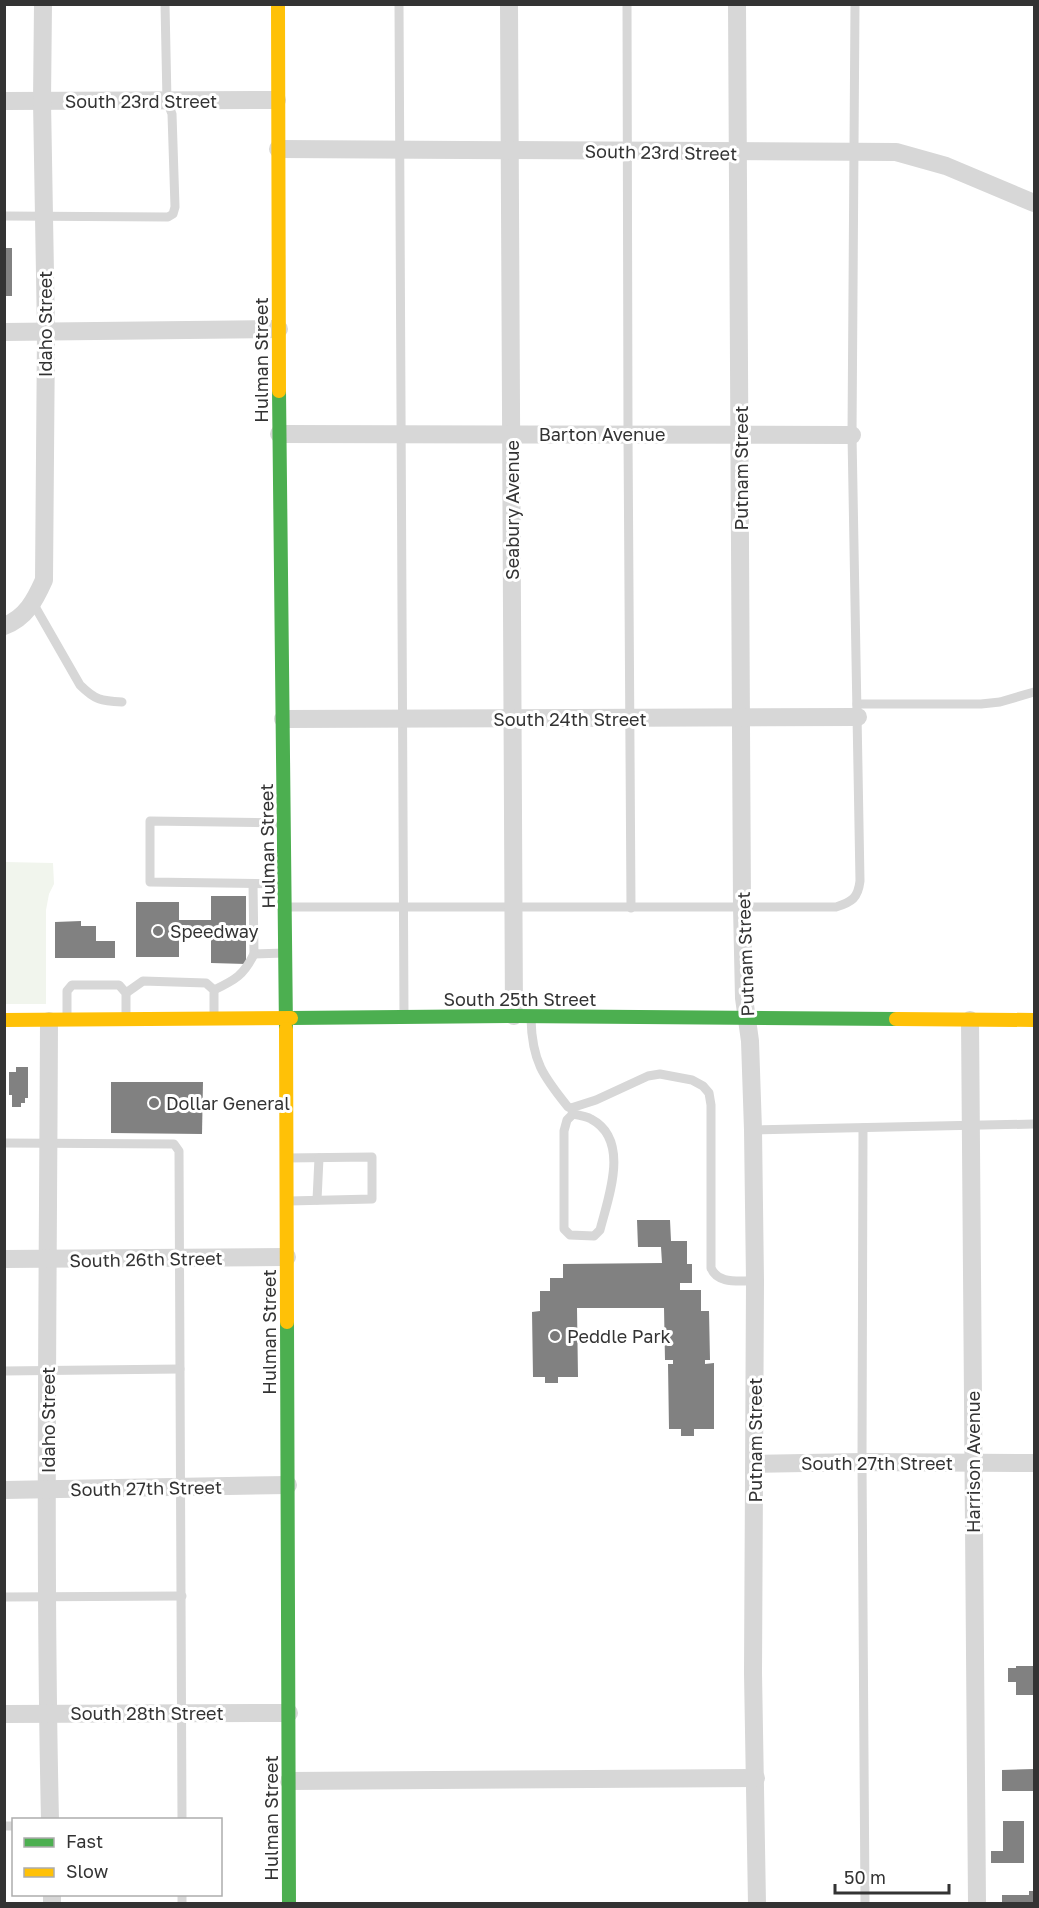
<svg xmlns="http://www.w3.org/2000/svg" width="1039" height="1908" viewBox="0 0 1039 1908" font-family="'Golos Text',sans-serif">
	<rect width="100%" height="100%" fill="#fff"/>
	<!-- green -->
	<path fill="#f1f5ed" d="M5 862 53 863 54 884 49 894 46 910V1004H5Z"/>
	<!-- building -->
	<g fill="#818181">
		<rect x="4" y="248" width="8" height="48"/>
		<path d="M211 896H246V964L211 963V939H179V957H136V902H179V920H211Z"/>
		<path d="M81 921V926H96V941H115V958H55V922Z"/>
		<path d="M16 1067H28V1098H25V1103H21V1107H12V1095H9V1072H16Z"/>
		<path d="M111 1082H203L202 1134 111 1133Z"/>
		<path d="M637 1220H670L671 1241H687V1264H692V1283H680V1290H701V1311H709L710 1360H705V1364L714 1363V1429H694V1436H681V1429H669L668 1364H673V1360H665L664 1308H577L578 1377H558V1383H545V1377H533L532 1312 540 1311V1291H550V1278H563V1264L662 1263 661 1247H638Z"/>
		<path d="M1016 1666H1034V1695H1016V1682H1008V1668H1016Z"/>
		<path d="M1034 1769V1791H1002V1770Z"/>
		<path d="M1003 1821H1024V1863H991V1851H1003Z"/>
		<path d="M1029 1891H1034V1904H1002V1895H1029Z"/>
	</g>
	<g fill="none" stroke-linecap="round" stroke-linejoin="round">
		<!-- lane -->
		<g stroke="#d7d7d7" stroke-width="9">
			<path d="M399 4 404 1016"/>
			<path d="M627 4 628 434 631 908"/>
			<path d="M4 216 168 217 173 214 175 207 172 114 167 101 165 4"/>
			<path d="M33 603 80 685C95 700 101 701 122 702"/>
			<path d="M857 704H981L1000 702 1034 692"/>
			<path d="M283 823 150 821V882L284 884"/>
			<path d="M253 884 254 954 284 953"/>
			<path d="M288 907H836C852 902 858 898 860 881L852 435 855 4"/>
			<path d="M214 990C235 980 244 975 254 954"/>
			<path d="M126 993 143 981 206 983 214 990V1016"/>
			<path d="M67 1018V991L72 985H119L126 993V1016"/>
			<path d="M531 1019C532 1061 543 1076 568 1107L571 1108 573 1114C579 1115 586 1116 591 1119 631 1140 608 1198 600 1230L594 1236 570 1235 564 1229V1131L567 1120 573 1114"/>
			<path d="M571 1108 596 1100 648 1076 660 1074 692 1080 703 1086 709 1093 711 1105V1268C718 1285 740 1280 755 1281"/>
			<path d="M863 1128 862 1462 865 1904"/>
			<path d="M753 1130 1034 1124"/>
			<path d="M4 1143 174 1144 179 1151 182 1820"/>
			<path d="M286 1158 372 1157V1199L289 1201"/>
			<path d="M317 1200 319 1158"/>
			<path d="M4 1371 180 1369"/>
			<path d="M4 1597 182 1596"/>
			<path d="M4 1826H14"/>
			<path d="M182 1894V1904"/>
		</g>
		<!-- street -->
		<g stroke="#d7d7d7" stroke-width="18">
			<path d="M509 4 514 1016"/>
			<path d="M737 4 742 907 744 998 750 1041 753 1130 755 1281 753 1673 757 1904"/>
			<path d="M4 101 277 100"/>
			<path d="M278 149 896 152 946 166 1034 203"/>
			<path d="M4 332 279 329"/>
			<path d="M279 434 852 435"/>
			<path d="M4 626C26 618 35 600 44 580L46 332 42 101 43 4"/>
			<path d="M283 719 858 717"/>
			<path d="M970 1020 977 1904"/>
			<path d="M49 1021C48 1287 44 1553 50 1820"/>
			<path d="M4 1259 287 1257"/>
			<path d="M755 1464 862 1462 1034 1463"/>
			<path d="M4 1490 288 1485"/>
			<path d="M4 1714 289 1713"/>
			<path d="M289 1781 756 1778"/>
			<path d="M52 1894V1904"/>
		</g>
		<!-- fast -->
		<g stroke="#4caf50" stroke-width="14">
			<path d="M279 391 286 1029"/>
			<path d="M291 1018 514 1016 896 1019"/>
			<path d="M287 1322 289 1904"/>
		</g>
		<!-- slow -->
		<g stroke="#ffc107" stroke-width="14">
			<path d="M278 4 279 391"/>
			<path d="M896 1019 1034 1020"/>
			<path d="M4 1020 291 1018"/>
			<path d="M286 1029 287 1322"/>
		</g>
	</g>
	<!-- markers -->
	<g fill="#7a7a7a" stroke="#fff" stroke-width="2">
		<circle cx="158" cy="931" r="6"/>
		<circle cx="154" cy="1103" r="6"/>
		<circle cx="555" cy="1336" r="6"/>
	</g>
	<g text-anchor="middle" dominant-baseline="central" stroke-width="6" stroke-linejoin="round" paint-order="stroke">
		<!-- street labels -->
		<g font-size="18" fill="#333" stroke="#fff">
			<text x="141" y="101">South 23rd Street</text>
			<text transform="translate(661 152) rotate(1)">South 23rd Street</text>
			<text transform="translate(45 324) rotate(-90)">Idaho Street</text>
			<text transform="translate(261 360) rotate(-90)">Hulman Street</text>
			<text x="602" y="434">Barton Avenue</text>
			<text transform="translate(741 468) rotate(-90)">Putnam Street</text>
			<text transform="translate(512 510) rotate(-90)">Seabury Avenue</text>
			<text x="570" y="719">South 24th Street</text>
			<text transform="translate(267 846) rotate(-91)">Hulman Street</text>
			<text transform="translate(745 954) rotate(-92)">Putnam Street</text>
			<text x="520" y="999">South 25th Street</text>
			<text transform="translate(146 1259) rotate(-1)">South 26th Street</text>
			<text transform="translate(269 1332) rotate(-90)">Hulman Street</text>
			<text transform="translate(48 1420) rotate(-90)">Idaho Street</text>
			<text transform="translate(755 1440) rotate(-90)">Putnam Street</text>
			<text transform="translate(973 1462) rotate(-90)">Harrison Avenue</text>
			<text x="877" y="1463">South 27th Street</text>
			<text transform="translate(146 1488) rotate(-1)">South 27th Street</text>
			<text x="147" y="1713">South 28th Street</text>
			<text transform="translate(271 1818) rotate(-90)">Hulman Street</text>
		</g>
		<!-- poi labels -->
		<g font-size="18" fill="#333" stroke="#fff" text-anchor="start">
			<text x="170" y="931">Speedway</text>
			<text x="166" y="1103">Dollar General</text>
			<text x="567" y="1336">Peddle Park</text>
		</g>
	</g>
	<!-- border -->
	<rect width="1039" height="1908" fill="none" stroke="#333333" stroke-width="12"/>
	<!-- legend -->
	<rect x="12" y="1818" width="210" height="78" fill="#ffffff" stroke="#adadad" stroke-width="1.5"/>
	<rect x="24" y="1838" width="30" height="9" fill="#4caf50" stroke="#adadad" stroke-width="1.5"/>
	<text x="66" y="1848" font-size="18" fill="#333333">Fast</text>
	<rect x="24" y="1868" width="30" height="9" fill="#ffc107" stroke="#adadad" stroke-width="1.5"/>
	<text x="66" y="1878" font-size="18" fill="#333333">Slow</text>
	<!-- scale -->
	<path d="M835 1884v9h114v-9" fill="none" stroke="#333333" stroke-width="3"/>
	<text x="844" y="1884" font-size="18" fill="#333333" stroke="#ffffff" stroke-width="4.5" paint-order="stroke">50 m</text>
</svg>
